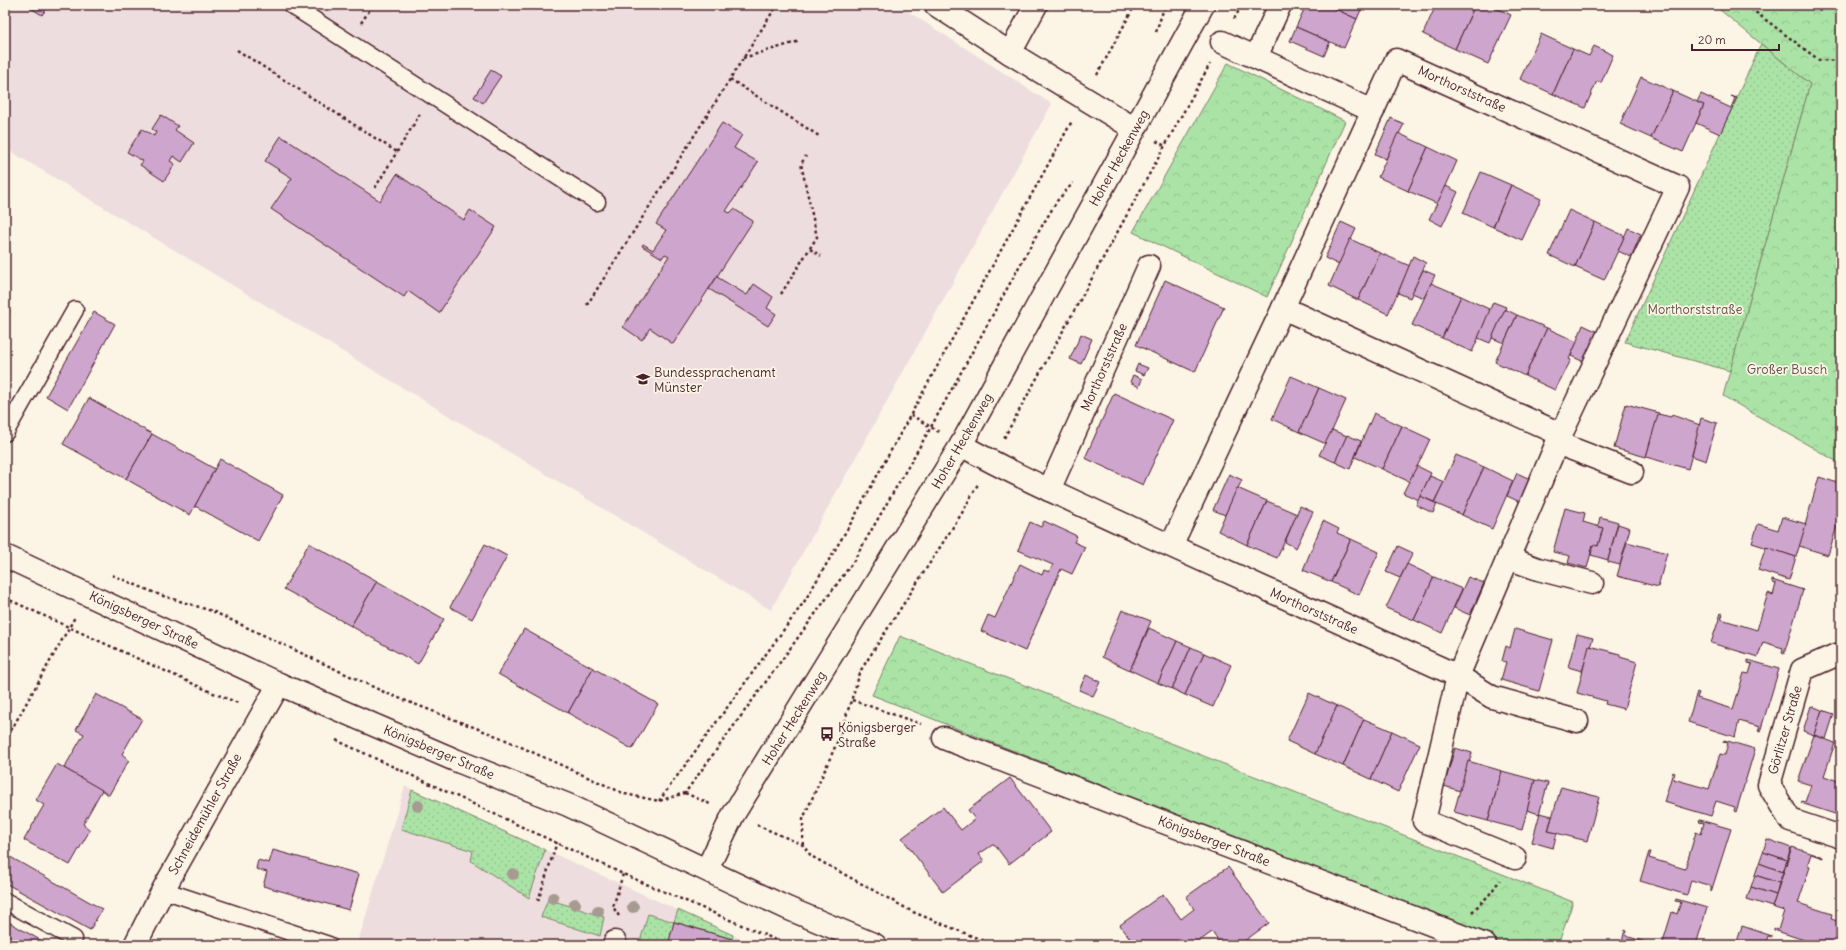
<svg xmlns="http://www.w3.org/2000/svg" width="1846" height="950" viewBox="0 0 1846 950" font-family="Delius,sans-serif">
	<defs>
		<pattern id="green-dots" width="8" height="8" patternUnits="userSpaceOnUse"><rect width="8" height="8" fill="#abe3a6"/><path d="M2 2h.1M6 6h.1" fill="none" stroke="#95c28f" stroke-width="1.8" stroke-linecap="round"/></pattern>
		<pattern id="forest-crowns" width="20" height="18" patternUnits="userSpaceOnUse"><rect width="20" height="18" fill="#abe3a6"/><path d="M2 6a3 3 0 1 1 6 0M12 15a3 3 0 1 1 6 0" fill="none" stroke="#95c28f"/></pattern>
	</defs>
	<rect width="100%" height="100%" fill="#fcf5e5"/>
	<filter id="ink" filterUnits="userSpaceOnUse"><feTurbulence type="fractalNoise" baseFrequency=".025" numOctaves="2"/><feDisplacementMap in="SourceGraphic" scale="8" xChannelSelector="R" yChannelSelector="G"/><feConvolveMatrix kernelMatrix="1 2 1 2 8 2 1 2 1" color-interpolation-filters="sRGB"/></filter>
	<g filter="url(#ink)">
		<!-- built -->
		<g fill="#eeddde">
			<path d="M5 5H898L1052 104 771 610 5 148Z"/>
			<path d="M405 786 649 897 755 945H357Z"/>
		</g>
		<!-- green -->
		<g fill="url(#green-dots)" stroke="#7a8168">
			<path d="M1761 44 1810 84 1730 371 1625 342Z"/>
			<path d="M412 790 545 850 529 898 471 861 473 851 401 829Z"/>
			<path d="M548 899 604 917 600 936 541 917Z"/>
			<path d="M678 910 733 935 732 939 675 922 668 945H639L648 914 674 922Z"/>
		</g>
		<!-- forest -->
		<g fill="url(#forest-crowns)" stroke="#7a8168">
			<path d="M1714 5H1841V464L1723 396 1810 84Z"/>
			<path d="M1228 63 1345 121 1267 297 1133 232Z"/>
			<path d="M900 636 1573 902 1558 945H1507L872 695Z"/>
		</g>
		<!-- building -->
		<g fill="#cea6cd" stroke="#4a1f2b">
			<path d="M26 5H49L42 15Z"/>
			<path d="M1306 5H1327L1357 19 1344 48 1296 27Z"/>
			<path d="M1327 5H1363L1357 19Z"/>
			<path d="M1436 5H1475L1455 49 1423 34Z"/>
			<path d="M1475 5H1490L1511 15 1488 64 1455 49Z"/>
			<path d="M1296 27 1330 42 1324 56 1290 41Z"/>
			<path d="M1541 34 1573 49 1553 94 1520 79Z"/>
			<path d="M1594 46 1613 55 1601 83 1597 81 1585 108 1553 94 1573 49 1589 56Z"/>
			<path d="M491 70 501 76 483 103 474 97Z"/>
			<path d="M1641 77 1673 91 1651 138 1620 124Z"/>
			<path d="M1673 91 1704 105 1683 152 1651 138Z"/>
			<path d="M1701 94 1731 108 1735 98 1731 96 1737 98 1720 134 1696 123 1704 105 1697 102Z"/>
			<path d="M161 115 178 126 175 130 194 143 182 162 173 156 170 161 175 164 164 181 140 165 143 161 127 152 142 129 154 136 156 132 152 129Z"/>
			<path d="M1391 118 1404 124 1386 159 1375 154Z"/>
			<path d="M722 123 742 135 734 148 758 162 726 211 730 213 734 209 753 221 673 344 650 328 642 340 623 327 669 256 665 254 662 258 642 246 643 244 653 250 666 230 656 224Z"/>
			<path d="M1398 133 1428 147 1408 191 1378 177Z"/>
			<path d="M281 136 380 201 397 174 464 220 470 210 496 227 439 313 408 291 404 297 271 209 292 178 265 161Z"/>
			<path d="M1428 147 1457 161 1438 204 1408 191Z"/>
			<path d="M1481 172 1511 185 1493 227 1463 213Z"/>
			<path d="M1511 185 1541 199 1522 240 1493 227Z"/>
			<path d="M1446 186 1458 192 1442 226 1429 219Z"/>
			<path d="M1569 210 1595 222 1575 267 1549 255Z"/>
			<path d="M1341 222 1356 229 1339 265 1325 258Z"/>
			<path d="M1595 222 1625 236 1604 280 1575 267Z"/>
			<path d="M1628 228 1641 234 1631 257 1618 251Z"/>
			<path d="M1350 239 1380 253 1358 300 1329 286Z"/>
			<path d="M1380 253 1410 266 1388 314 1358 300Z"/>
			<path d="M1413 256 1426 263 1410 298 1398 293Z"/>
			<path d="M1423 270 1435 275 1424 298 1412 293Z"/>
			<path d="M717 277 747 295 754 284 773 297 767 308 776 314 768 326 709 289Z"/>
			<path d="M1165 280 1224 307 1195 372 1136 345Z"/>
			<path d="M1431 283 1461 296 1442 338 1412 325Z"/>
			<path d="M1461 296 1491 310 1472 352 1442 338Z"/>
			<path d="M1493 302 1506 307 1490 343 1478 338Z"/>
			<path d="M5 308 10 311 5 321Z"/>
			<path d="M1505 309 1517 315 1504 343 1492 338Z"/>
			<path d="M94 312 115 324 68 409 46 396Z"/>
			<path d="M1517 315 1547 328 1525 376 1495 362Z"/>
			<path d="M1583 325 1598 332 1584 362 1571 356Z"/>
			<path d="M1547 328 1577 342 1569 359 1571 360 1555 390 1525 376Z"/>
			<path d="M1081 334 1092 339 1081 364 1070 359Z"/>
			<path d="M1138 364 1148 368 1144 375 1135 371Z"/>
			<path d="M1133 375 1142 379 1139 387 1130 382Z"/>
			<path d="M1291 376 1319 388 1299 432 1272 419Z"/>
			<path d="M1319 388 1346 400 1326 444 1299 432Z"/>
			<path d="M1114 393 1173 420 1143 485 1085 458Z"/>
			<path d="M89 398 152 434 126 479 63 444Z"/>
			<path d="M1626 404 1659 413 1646 457 1614 448Z"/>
			<path d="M1374 413 1402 426 1382 469 1355 457Z"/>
			<path d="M1658 414 1671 417 1672 415 1700 425 1688 469 1646 457Z"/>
			<path d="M1701 418 1717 423 1706 461 1692 456Z"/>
			<path d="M1402 426 1430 439 1410 482 1382 469Z"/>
			<path d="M1332 430 1347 436 1335 462 1319 455Z"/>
			<path d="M152 434 215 469 190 515 126 479Z"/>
			<path d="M1347 435 1361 441 1350 469 1335 462Z"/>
			<path d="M1456 455 1484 467 1462 515 1434 503Z"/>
			<path d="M220 459 283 495 258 541 195 506Z"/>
			<path d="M1417 466 1431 473 1419 500 1403 493Z"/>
			<path d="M1484 467 1513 481 1492 529 1462 515Z"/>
			<path d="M1517 473 1530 479 1520 502 1507 496Z"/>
			<path d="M1229 474 1242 480 1225 515 1213 510Z"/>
			<path d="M1430 476 1444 482 1434 502 1420 496Z"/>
			<path d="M1819 477 1841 484V527L1837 526 1828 555 1799 546Z"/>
			<path d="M1237 488 1267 501 1247 545 1218 531Z"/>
			<path d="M1420 496 1437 504 1433 513 1416 505Z"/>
			<path d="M1267 501 1297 514 1277 558 1247 545Z"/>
			<path d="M1300 506 1313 512 1296 548 1285 542Z"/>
			<path d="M1565 508 1585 513 1583 522 1603 528 1598 546 1593 545 1587 568 1568 563 1570 556 1553 552Z"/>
			<path d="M1600 517 1618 522 1608 560 1591 555 1593 545 1598 546 1603 528 1598 526Z"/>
			<path d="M1782 517 1806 524 1796 557 1752 543 1758 524 1778 530Z"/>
			<path d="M1044 521 1077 536 1074 542 1085 547 1072 574 1061 569 1025 651 981 631 988 615 995 618 1020 564 1042 575 1044 570 1049 572 1053 565 1018 550 1030 522 1041 527Z"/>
			<path d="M1323 521 1339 529 1337 533 1351 539 1331 582 1303 570Z"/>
			<path d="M1618 524 1630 528 1620 565 1608 562V560Z"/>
			<path d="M1351 539 1379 552 1359 595 1331 582Z"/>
			<path d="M1627 542 1667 553 1658 587 1617 576Z"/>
			<path d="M309 543 377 581 351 626 284 589Z"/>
			<path d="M485 544 507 556 472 619 450 607Z"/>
			<path d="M1398 546 1413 553 1400 578 1386 572Z"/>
			<path d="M1766 547 1796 557 1789 580 1758 570Z"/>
			<path d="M1407 564 1434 577 1414 620 1386 608Z"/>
			<path d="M1434 577 1462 589 1442 633 1414 620Z"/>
			<path d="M1468 577 1484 583 1470 615 1454 608Z"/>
			<path d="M1772 580 1803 590 1784 654 1782 653 1783 648 1763 642 1758 657 1711 643 1721 613 1723 614 1721 619 1757 630 1768 593 1773 595 1776 584 1772 583Z"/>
			<path d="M377 581 444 619 418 664 351 626Z"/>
			<path d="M1122 610 1151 621 1130 670 1102 657Z"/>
			<path d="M1149 628 1177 641 1158 683 1130 670Z"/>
			<path d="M524 629 593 668 568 713 498 674Z"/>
			<path d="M1515 629 1553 640 1539 691 1501 680 1506 662 1502 661 1506 646 1510 648Z"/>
			<path d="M1577 634 1593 638 1582 671 1568 667Z"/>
			<path d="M1177 641 1191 647 1172 689 1158 683Z"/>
			<path d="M1589 646 1620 654V657L1637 662 1624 709 1605 704 1606 701 1577 693Z"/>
			<path d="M1191 647 1204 653 1185 695 1172 689Z"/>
			<path d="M1204 653 1231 665 1213 707 1185 695Z"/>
			<path d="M1748 660 1779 669 1760 732 1758 731 1760 727 1739 721 1735 737 1688 722 1697 692 1699 693 1697 698 1733 709 1744 673 1749 674 1752 664 1748 663Z"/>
			<path d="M593 668 658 704 632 749 568 713Z"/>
			<path d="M1086 675 1100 682 1093 696 1079 690Z"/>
			<path d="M1309 693 1337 706 1315 754 1287 741Z"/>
			<path d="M96 694 142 719 122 754 129 760 109 795 64 768 84 734 76 730Z"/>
			<path d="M1337 706 1364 719 1343 766 1315 754Z"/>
			<path d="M1811 706 1822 710 1814 735 1803 731Z"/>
			<path d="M1822 710 1834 714 1826 739 1814 735Z"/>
			<path d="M1364 719 1392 731 1371 779 1343 766Z"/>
			<path d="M1392 731 1420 744 1398 792 1371 779Z"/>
			<path d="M1814 735 1835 743 1824 776 1841 782V816L1801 803 1802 801 1805 802 1811 785 1798 781Z"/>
			<path d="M1724 740 1755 749 1736 812 1734 811 1735 807 1716 801 1711 816 1664 802 1673 772 1675 773 1673 779 1709 789 1720 754 1725 755 1728 743 1723 742Z"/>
			<path d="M1455 748 1472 753 1460 791 1444 786Z"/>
			<path d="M1468 761 1502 771 1488 821 1454 812Z"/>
			<path d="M57 764 102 790 83 824 90 830 70 865 24 840 44 805 36 800Z"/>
			<path d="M1502 771 1535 780 1522 830 1488 821Z"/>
			<path d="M1010 778 1051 832 1009 864 994 844 979 854 984 861 943 892 902 838 943 807 961 830 975 819 968 810Z"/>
			<path d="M1535 780 1548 783 1539 814 1527 810Z"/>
			<path d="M1561 787 1599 797 1587 841 1548 831Z"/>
			<path d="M1540 813 1552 816 1548 831 1557 833 1553 848 1532 842Z"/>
			<path d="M1700 820 1731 829 1711 892V886L1691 880 1687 895 1640 881 1649 852H1651L1649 858 1685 869 1696 832 1701 834 1704 823 1699 822Z"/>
			<path d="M1767 839 1791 848 1787 860 1763 852Z"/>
			<path d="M1792 847 1823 857V858L1811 854 1807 866 1810 867 1798 903 1832 914 1831 919 1841 922V929L1836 945H1819L1774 930V928L1778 930 1784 911 1772 907Z"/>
			<path d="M273 850 359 874 349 910 263 886 267 872 256 869 258 860 269 863Z"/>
			<path d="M1763 852 1787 860 1783 872 1759 863Z"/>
			<path d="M5 854 102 909 90 930 5 883Z"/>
			<path d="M1759 863 1783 872 1779 883 1755 875Z"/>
			<path d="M1228 867 1269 923 1239 945H1221L1212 932 1198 942 1200 945H1135L1120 925 1163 894 1181 919 1194 909 1186 897Z"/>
			<path d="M1755 875 1779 883 1776 895 1751 887Z"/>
			<path d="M1751 887 1776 895 1772 907 1747 899Z"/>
			<path d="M1676 899 1707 908 1696 945H1662L1672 912 1677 914 1681 902 1675 901Z"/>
			<path d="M5 920 49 945H5Z"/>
			<path d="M674 922 732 939 730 945H668Z"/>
			<path d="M1742 926 1772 936V937L1768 936 1765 945H1736Z"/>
			<path d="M1625 930 1627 931 1626 936 1655 945H1621Z"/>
			<path d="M247 941 260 945H246Z"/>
		</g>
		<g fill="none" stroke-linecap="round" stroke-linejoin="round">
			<defs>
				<g id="service">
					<path d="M291 5 597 202"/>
					<path d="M5 433 75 310"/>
					<path d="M163 890 329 945"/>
					<path d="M5 901 74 939"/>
				</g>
				<path id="pedestrian" d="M614 945 615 942"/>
				<g id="minor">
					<path d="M936 5 1010 53 1135 129"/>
					<path d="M1222 42 1373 111"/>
					<path d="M1010 53 1036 5"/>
					<path d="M1256 57 1280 5"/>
					<path d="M1283 308 1560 434"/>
					<path d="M1557 443 1632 472"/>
					<path d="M961 445C1018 477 1078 503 1138 531 1244 580 1351 628 1458 676L1557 443 1678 187 1396 60 1283 308 1171 546"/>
					<path d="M1049 490 1149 266"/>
					<path d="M1508 558 1538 569 1592 583"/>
					<path d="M1841 657 1836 655 1802 670 1769 785 1790 820 1841 837"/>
					<path d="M944 738 1485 945"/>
					<path d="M1515 858 1424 821 1458 676 1492 697 1577 721"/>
					<path d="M135 945 163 890 279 684"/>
				</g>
				<g id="tertiary">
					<path d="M5 556 279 684 455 760 568 805 787 908 875 945"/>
					<path d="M707 869 733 815 961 445 1203 5"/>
				</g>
			</defs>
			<!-- service casing -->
			<use href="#service" stroke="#4a1f2b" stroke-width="19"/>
			<!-- pedestrian casing -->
			<use href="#pedestrian" stroke="#4a1f2b" stroke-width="25"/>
			<!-- minor casing -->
			<use href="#minor" stroke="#4a1f2b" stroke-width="25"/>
			<!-- tertiary casing -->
			<use href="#tertiary" stroke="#4a1f2b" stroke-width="25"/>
			<!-- path -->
			<g stroke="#4a1f2b" stroke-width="2.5" stroke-dasharray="3 3" stroke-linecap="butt">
				<path d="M1746 5 1819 60 1841 61"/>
				<path d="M1234 19 1242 5"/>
				<path d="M361 23 373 5"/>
				<path d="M1156 32 1165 5"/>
				<path d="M237 50 397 152"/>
				<path d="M743 58 800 41"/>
				<path d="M1097 75 1135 5"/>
				<path d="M730 79 819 136"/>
				<path d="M1156 141 1165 146"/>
				<path d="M375 188 420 114"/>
				<path d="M810 249 821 256"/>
				<path d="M781 294 817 237 801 164 806 156"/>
				<path d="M587 305 777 5"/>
				<path d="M911 415 939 432"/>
				<path d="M1004 438 1210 64"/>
				<path d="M112 575 160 595 212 611 386 693 499 737 625 794 659 801 685 793 853 562 931 427 1036 236 1057 201 1073 183"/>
				<path d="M5 598 211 692 238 703"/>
				<path d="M852 700 921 724"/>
				<path d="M336 740 623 874 788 945"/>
				<path d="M5 741 75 617"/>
				<path d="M685 793 710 804"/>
				<path d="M659 801 804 602 855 516 1072 121"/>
				<path d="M757 825 803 845 811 856 913 912 994 945"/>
				<path d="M803 845V819L839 738 861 670 962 513 978 484"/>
				<path d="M538 901 557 842"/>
				<path d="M1472 912 1489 895 1500 880"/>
				<path d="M619 916 613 907 623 874"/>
			</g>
			<!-- service -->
			<use href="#service" stroke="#fcf5e5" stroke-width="16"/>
			<!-- pedestrian -->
			<use href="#pedestrian" stroke="#fcf5e5" stroke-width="22"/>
			<!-- minor -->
			<use href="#minor" stroke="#fcf5e5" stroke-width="22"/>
			<!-- tertiary -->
			<use href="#tertiary" stroke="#fcf5e5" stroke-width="22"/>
		</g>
		<!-- trees -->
		<g fill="#a79a90">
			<circle cx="418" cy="806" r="6"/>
			<circle cx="513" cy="874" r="6"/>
			<circle cx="553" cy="898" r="6"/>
			<circle cx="575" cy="904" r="6"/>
			<circle cx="633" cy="907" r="6"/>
			<circle cx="598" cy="911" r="6"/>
		</g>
	</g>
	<!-- icons -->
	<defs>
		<symbol id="university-bare" viewBox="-9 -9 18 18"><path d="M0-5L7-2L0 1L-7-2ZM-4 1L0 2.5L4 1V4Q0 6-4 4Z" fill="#4a1f2b" stroke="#fcf5e5" stroke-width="2.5" paint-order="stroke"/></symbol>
		<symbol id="bus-bare" viewBox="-9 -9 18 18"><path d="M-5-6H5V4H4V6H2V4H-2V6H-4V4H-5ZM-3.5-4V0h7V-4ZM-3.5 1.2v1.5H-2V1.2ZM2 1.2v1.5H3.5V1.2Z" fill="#4a1f2b" stroke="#fcf5e5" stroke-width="2.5" paint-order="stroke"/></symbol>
	</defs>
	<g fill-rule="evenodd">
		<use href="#university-bare" x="633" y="369" width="20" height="20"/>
		<use href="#bus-bare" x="817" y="724" width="20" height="20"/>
	</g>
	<g text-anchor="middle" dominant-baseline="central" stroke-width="3.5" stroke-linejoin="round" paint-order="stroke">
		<!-- street labels -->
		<g font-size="13" fill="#4a1f2b" stroke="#fcf5e5">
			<text transform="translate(1462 89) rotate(24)">Morthorststraße</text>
			<text transform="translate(1119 158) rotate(-61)">Hoher Heckenweg</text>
			<text transform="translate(1104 367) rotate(-66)">Morthorststraße</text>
			<text transform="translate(962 441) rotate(-60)">Hoher Heckenweg</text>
			<text transform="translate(1314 611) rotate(24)">Morthorststraße</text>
			<text transform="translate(144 620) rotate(25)">Königsberger Straße</text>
			<text transform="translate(794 718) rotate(-58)">Hoher Heckenweg</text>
			<text transform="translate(1785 730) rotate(-74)">Görlitzer Straße</text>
			<text transform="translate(439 752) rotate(23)">Königsberger Straße</text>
			<text transform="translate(205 814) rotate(-61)">Schneidemühler Straße</text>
			<text transform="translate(1214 841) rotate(21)">Königsberger Straße</text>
		</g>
		<!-- park labels -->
		<g font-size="13" fill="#62504a" stroke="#fcf5e5">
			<text x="1695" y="309">Morthorststraße</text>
			<text x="1787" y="369">Großer Busch</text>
		</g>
		<!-- poi labels -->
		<g font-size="13" fill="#4a1f2b" stroke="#fcf5e5" text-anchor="start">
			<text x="654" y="372">Bundessprachenamt<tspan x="654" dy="15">Münster</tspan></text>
			<text x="838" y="727">Königsberger<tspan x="838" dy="15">Straße</tspan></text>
		</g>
	</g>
	<!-- margin -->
	<rect width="1846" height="950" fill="none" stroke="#fcf5e5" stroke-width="20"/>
	<rect x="10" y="10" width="1826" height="930" fill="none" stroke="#4a1f2b" stroke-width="1.5" filter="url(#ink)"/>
	<!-- scale -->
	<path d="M1692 44v6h87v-6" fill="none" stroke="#4a1f2b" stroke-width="2"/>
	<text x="1698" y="44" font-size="12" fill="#4a1f2b" stroke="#fcf5e5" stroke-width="3" paint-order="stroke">20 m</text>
</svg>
